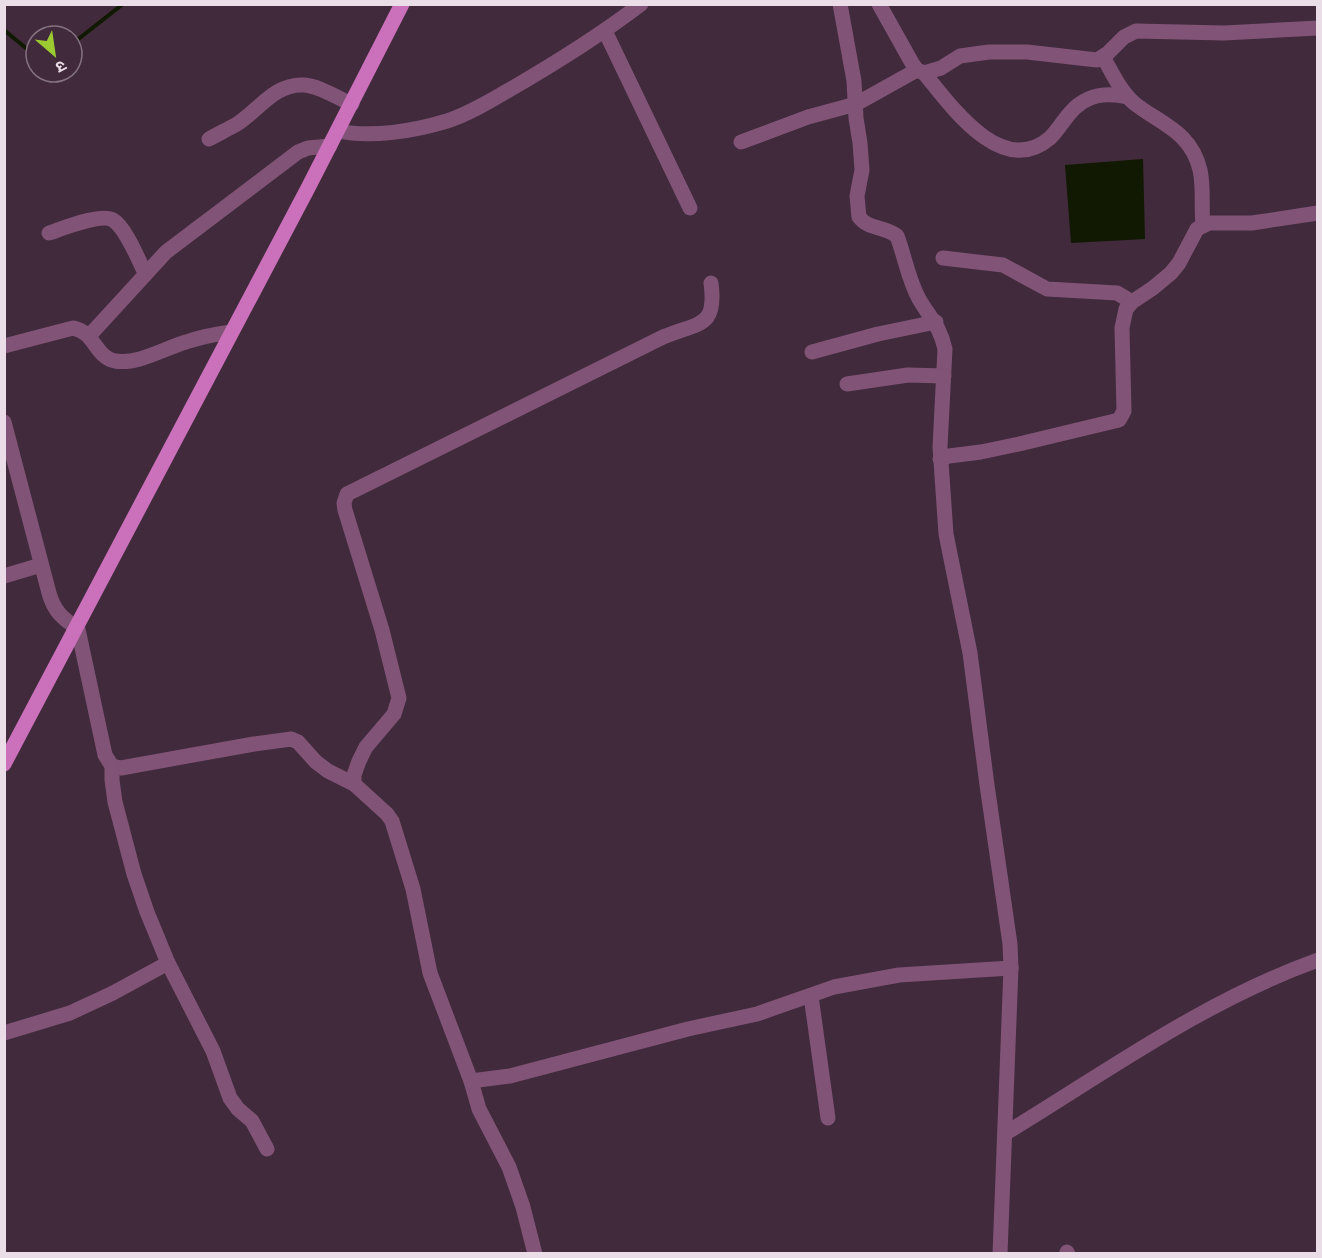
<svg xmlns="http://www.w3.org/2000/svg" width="1322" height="1258" viewBox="0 0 1322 1258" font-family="'Open Sans','Noto Sans Devanagari',sans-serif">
	<rect width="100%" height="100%" fill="#402a3b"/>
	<!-- water -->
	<path fill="#111902" d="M1143 159 1145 239 1071 243 1065 165Z"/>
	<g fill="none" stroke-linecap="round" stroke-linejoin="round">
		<!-- stream -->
		<g stroke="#111902" stroke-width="4">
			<path d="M4 30 27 49 36 48"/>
			<path d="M72 44 123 4"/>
		</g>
		<!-- minor -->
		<g stroke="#805377" stroke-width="15">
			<path d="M840 4 854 81 856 118 860 143 862 170 857 196 859 217C869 230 885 226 897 236 905 257 908 279 919 299 930 318 940 326 945 349L940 447 946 534 970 653 987 785 1010 944 1011 968 1000 1254"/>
			<path d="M879 4 912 63 917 70 924 73 941 68 960 56 989 52H1027L1097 60 1108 53 1124 37 1136 31 1224 33 1318 28"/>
			<path d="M605 31 690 208"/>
			<path d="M1103 57C1112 72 1120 91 1134 103 1160 124 1191 131 1200 170 1204 187 1201 207 1203 225"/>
			<path d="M924 73C951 106 1002 179 1050 138 1058 130 1063 121 1070 113 1086 94 1106 92 1128 97"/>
			<path d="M338 131C372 138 414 131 447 121 469 114 490 101 509 90 554 64 599 36 641 4"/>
			<path d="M209 139C218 134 228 129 237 124 259 110 275 83 304 85 320 86 337 98 352 104"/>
			<path d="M741 142 808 117 856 104 917 70"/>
			<path d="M49 233C64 228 101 213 113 220 126 228 138 259 145 273"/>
			<path d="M943 258 1003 265 1047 289 1117 293 1132 302"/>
			<path d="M89 336 166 252 298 152 308 148 330 146"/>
			<path d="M4 346 73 328C95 332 95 357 115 361 138 365 165 348 186 342 201 337 216 334 231 332"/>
			<path d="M812 352 878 334 936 322"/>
			<path d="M847 384 908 375 944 376"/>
			<path d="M4 422 49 593C54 611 62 618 78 629L105 755 112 766 121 768 254 744 291 739 298 742 316 762 328 771 354 784 387 814 392 821 413 889 430 973 471 1081 479 1109 509 1167 523 1207 535 1254"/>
			<path d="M940 459 949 456 981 452 1019 444 1119 420 1124 411 1122 328 1126 309 1132 302 1153 288 1171 273 1179 263 1197 229 1209 223H1252L1318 213"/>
			<path d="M4 576 41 565"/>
			<path d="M112 766V780L115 802 134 874 147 912 168 963 213 1051 230 1098 238 1109 252 1121 267 1149"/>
			<path d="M354 784V775L359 761 366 747 394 714 399 698 382 630 345 510 344 503 347 494 663 337C699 322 717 328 711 283"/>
			<path d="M811 996 828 1118"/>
			<path d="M4 1033 70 1013 113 993 168 963"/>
			<path d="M471 1081 510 1076 688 1029 757 1014 834 987 899 975 1011 968"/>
			<path d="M1006 1133C1108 1071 1204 1001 1318 960"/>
			<path d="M1067 1252 1068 1254"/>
		</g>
		<!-- major -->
		<path stroke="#cb70ba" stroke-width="15" d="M4 764 308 188 402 4"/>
	</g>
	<!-- border -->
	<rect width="1322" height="1258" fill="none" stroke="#ebdde7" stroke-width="12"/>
	<!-- north arrow -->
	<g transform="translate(54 54) rotate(151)"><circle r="28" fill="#402a3b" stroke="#847280" stroke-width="1.5"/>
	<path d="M0-4.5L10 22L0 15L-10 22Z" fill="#9cca31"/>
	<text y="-9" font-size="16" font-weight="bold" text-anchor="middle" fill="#ebdde7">उ</text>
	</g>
</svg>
